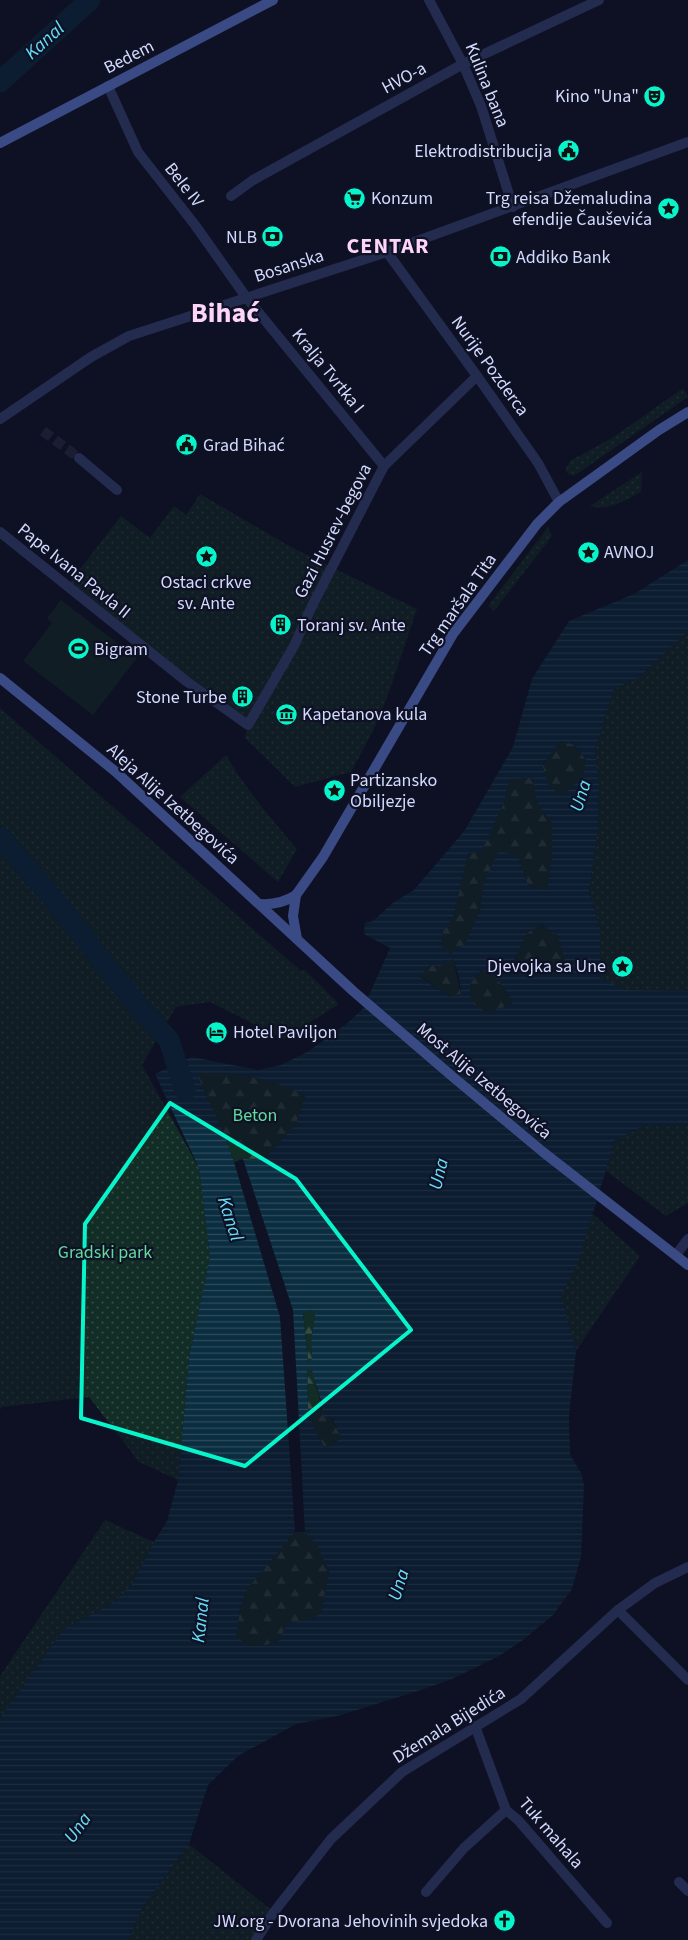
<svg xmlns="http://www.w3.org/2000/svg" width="688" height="1940" viewBox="0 0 688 1940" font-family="'Source Sans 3',sans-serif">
	<defs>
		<pattern id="grass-dots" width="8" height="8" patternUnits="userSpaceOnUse" patternTransform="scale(1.25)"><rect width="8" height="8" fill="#122d25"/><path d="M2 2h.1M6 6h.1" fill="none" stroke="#344b46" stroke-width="1.8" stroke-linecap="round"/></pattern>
		<pattern id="forest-firs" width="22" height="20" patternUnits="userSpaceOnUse" patternTransform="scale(1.25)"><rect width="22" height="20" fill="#122d25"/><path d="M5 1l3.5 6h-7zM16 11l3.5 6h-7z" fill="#344b46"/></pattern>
		<pattern id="water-rules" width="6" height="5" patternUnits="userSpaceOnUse" patternTransform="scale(1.25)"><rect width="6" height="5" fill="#0b2d40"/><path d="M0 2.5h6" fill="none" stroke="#2e4b5d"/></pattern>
	</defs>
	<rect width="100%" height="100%" fill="#0f1124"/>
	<!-- grass -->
	<g fill="url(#grass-dots)">
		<path d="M682 389 686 392 688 397 574 476 568 474 565 470 570 461 612 438Z"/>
		<path d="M642 472 641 492C626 500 607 512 590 506Z"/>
		<path d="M200 494 291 547 417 609 389 692 375 727 351 772 295 787 245 738 248 725 67 586 121 516 150 538 174 506 186 515Z"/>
		<path d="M548 527 552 536 494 611 488 606Z"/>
		<path d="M688 631V991L626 990 600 979V928L589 890 598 829 599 784 595 750 614 689 641 676Z"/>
		<path d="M0 708 301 971 304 969 339 1004 284 1039 210 1002 176 1007 142 1065 199 1168 210 1257 189 1357 178 1480 139 1462 89 1397 2 1407 0 1410Z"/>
		<path d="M226 755C246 789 271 819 297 849L278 882 180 797Z"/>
		<path d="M688 1125V1203L666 1216 606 1171 615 1140 644 1126Z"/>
		<path d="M592 1213 640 1256 576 1351 561 1295 577 1266Z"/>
		<path d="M105 1520 154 1542 131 1586 113 1603 63 1630 0 1718V1676Z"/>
		<path d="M189 1844 274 1912 256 1940H129L142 1908Z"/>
	</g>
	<!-- forest -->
	<g fill="url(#forest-firs)">
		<path d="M561 741 575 745 586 760 582 778 562 796 549 786 542 765Z"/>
		<path d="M532 778 538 805 552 823V856L547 890 528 886 519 858 483 885 480 910 465 944 450 954 441 947 443 931 453 918 468 852H481L504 803 509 779Z"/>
		<path d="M540 925 557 935 568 970 523 976 511 968 527 933Z"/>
		<path d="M453 959 461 994 450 997 420 976 430 965Z"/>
		<path d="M481 970C500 976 504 988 513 1005L487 1012 471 1003 470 984Z"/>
		<path d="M200 1073C237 1072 272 1078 305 1096L296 1124 268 1155 257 1160 243 1159 234 1162 223 1131 197 1075Z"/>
		<path d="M311 1310 315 1315 311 1342 312 1359 308 1362 303 1312Z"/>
		<path d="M307 1368 312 1370C314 1383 320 1394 321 1408L331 1418 341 1437 332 1446 324 1447 313 1426 308 1408Z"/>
		<path d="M295 1532H305L317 1544 329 1571 321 1614 306 1620 287 1623 280 1641 265 1645 246 1646 236 1638 240 1609 247 1589Z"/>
	</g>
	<!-- garden -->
	<path fill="#122d25" d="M61 600 137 658 93 715 23 661 52 623 47 618Z"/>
	<!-- water -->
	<path fill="url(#water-rules)" fill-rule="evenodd" d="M688 560V631L641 676 614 689 595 750 599 784 598 829 589 890 600 928V978L626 990 688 991V1125L644 1126 615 1140 577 1266 561 1295 576 1351 569 1417 570 1454 581 1473 584 1485 581 1557 572 1589 553 1615 523 1640 499 1656 452 1679 424 1689 341 1715 296 1724 238 1756 208 1785 189 1844 142 1908 129 1940H0V1718L63 1630 113 1603 131 1586 154 1542 167 1521 178 1480 189 1357 210 1257 199 1168 155 1074 192 1057 258 1070 281 1065 309 1051 345 1025 363 1009 390 948 364 934 365 923 373 921 394 902 414 890 465 830 513 747 532 679 569 621 634 594ZM561 741 575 745 586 760 582 778 562 796 549 786 542 765ZM532 778 538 805 552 823V856L547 890 528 886 519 858 499 850 483 885 480 910 465 944 450 954 441 946 443 931 453 918 468 853 481 852 504 803 509 779ZM541 925 557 935 568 970 524 976 511 967 527 933ZM453 959 459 977 461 994 450 997 420 977 430 965 440 966ZM481 970C498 976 506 989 513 1005L487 1012 471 1003 470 984ZM200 1073C237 1072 272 1078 305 1096L296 1124 268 1155 256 1160 243 1159 293 1310 305 1532 317 1545 329 1571 321 1614 306 1620 287 1623 279 1641 265 1645 247 1646 236 1638 240 1609 247 1589 295 1532 280 1317 234 1162 223 1131 197 1075ZM311 1310 315 1315 311 1342 312 1359 308 1362 303 1313ZM307 1369 312 1370C313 1379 317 1385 319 1394 322 1402 321 1409 325 1418H332L341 1437 332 1446 324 1447 313 1426 308 1408Z"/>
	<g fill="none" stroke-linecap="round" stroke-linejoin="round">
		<!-- canal -->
		<g stroke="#0b2d40" stroke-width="21">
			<path d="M0 82 90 0"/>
			<path d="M0 837 51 896 142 1011 169 1040 185 1090"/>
		</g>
		<!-- pedestrian-tunnel -->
		<path stroke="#2c2f45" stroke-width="10" stroke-dasharray="10 5" stroke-linecap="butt" d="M43 431 79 458"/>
		<!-- pedestrian -->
		<g stroke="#3c4c81" stroke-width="10">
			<path d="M108 86 138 152 195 225 246 297 384 466"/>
			<path d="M506 185 513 207"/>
			<path d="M387 252 477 376"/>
			<path d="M0 419 91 357 129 336 387 252 688 142"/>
			<path d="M79 458 117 490"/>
		</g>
		<!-- minor -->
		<g stroke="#3c4c81" stroke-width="10">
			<path d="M429 0 463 64 481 106 506 185"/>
			<path d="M231 196 253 180 463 64 599 0"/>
			<path d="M0 532 186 681 248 725 294 646 311 608 384 466 477 376 538 463 559 502"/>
			<path d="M676 1255 688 1239"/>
			<path d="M618 1610 688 1680"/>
			<path d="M475 1726 506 1810 518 1820 607 1923"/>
			<path d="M679 1882 688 1891"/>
			<path d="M426 1892 464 1848 506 1810"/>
			<path d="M256 1940 274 1912 331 1839 402 1772 521 1699 618 1610 655 1583 688 1567"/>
		</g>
		<!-- secondary -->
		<g stroke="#6d90fa" stroke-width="10">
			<path d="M0 143 273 0"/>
			<path d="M0 678 116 772 353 991 453 1077 543 1152 688 1265"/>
			<path d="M260 904C274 905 285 902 296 895"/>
			<path d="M297 939 293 916 296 895 323 857 453 634 537 524 559 502 659 430 688 412"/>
		</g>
	</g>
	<!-- marked area -->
	<path d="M0 0H688V1940H0ZM170 1103 296 1179 411 1330 245 1466 81 1418 85 1224Z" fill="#0f1124" fill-opacity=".55" fill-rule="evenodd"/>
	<path fill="none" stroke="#08f5cc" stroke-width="4" stroke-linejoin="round" d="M170 1103 296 1179 411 1330 245 1466 81 1418 85 1224Z"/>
	<!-- icons -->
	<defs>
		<symbol id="theatre-disc" viewBox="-11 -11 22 22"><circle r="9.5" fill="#08f5cc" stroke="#0f1124"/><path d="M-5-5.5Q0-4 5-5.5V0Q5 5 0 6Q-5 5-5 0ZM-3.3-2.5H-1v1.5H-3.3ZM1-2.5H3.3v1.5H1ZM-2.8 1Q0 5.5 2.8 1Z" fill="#111"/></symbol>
		<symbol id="civic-disc" viewBox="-11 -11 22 22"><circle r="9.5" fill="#08f5cc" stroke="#0f1124"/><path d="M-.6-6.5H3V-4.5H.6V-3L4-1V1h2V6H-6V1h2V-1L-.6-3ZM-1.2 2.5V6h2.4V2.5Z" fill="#111"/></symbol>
		<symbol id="supermarket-disc" viewBox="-11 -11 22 22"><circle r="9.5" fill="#08f5cc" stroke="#0f1124"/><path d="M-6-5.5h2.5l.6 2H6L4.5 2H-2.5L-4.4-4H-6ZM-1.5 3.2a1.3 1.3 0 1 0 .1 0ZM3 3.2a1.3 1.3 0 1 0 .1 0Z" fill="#111"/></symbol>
		<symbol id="sight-disc" viewBox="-11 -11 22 22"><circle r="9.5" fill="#08f5cc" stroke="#0f1124"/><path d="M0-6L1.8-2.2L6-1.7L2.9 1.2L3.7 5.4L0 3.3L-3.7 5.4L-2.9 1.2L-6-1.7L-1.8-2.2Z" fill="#111"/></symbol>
		<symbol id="bank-disc" viewBox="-11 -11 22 22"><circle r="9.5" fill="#08f5cc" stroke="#0f1124"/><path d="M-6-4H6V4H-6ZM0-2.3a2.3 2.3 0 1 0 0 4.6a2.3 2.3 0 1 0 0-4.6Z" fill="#111"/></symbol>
		<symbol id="building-disc" viewBox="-11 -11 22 22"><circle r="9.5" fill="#08f5cc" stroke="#0f1124"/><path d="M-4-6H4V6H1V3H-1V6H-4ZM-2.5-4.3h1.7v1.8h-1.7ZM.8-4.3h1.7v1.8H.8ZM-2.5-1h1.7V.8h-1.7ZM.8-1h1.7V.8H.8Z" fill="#111"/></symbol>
		<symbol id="stadium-disc" viewBox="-11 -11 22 22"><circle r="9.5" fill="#08f5cc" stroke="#0f1124"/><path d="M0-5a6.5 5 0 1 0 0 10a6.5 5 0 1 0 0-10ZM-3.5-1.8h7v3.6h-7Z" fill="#111"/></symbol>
		<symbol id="museum-disc" viewBox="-11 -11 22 22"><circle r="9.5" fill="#08f5cc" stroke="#0f1124"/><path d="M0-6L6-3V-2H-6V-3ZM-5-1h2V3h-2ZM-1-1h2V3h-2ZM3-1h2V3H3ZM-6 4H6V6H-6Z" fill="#111"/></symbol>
		<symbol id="hotel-disc" viewBox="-11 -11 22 22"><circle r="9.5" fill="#08f5cc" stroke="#0f1124"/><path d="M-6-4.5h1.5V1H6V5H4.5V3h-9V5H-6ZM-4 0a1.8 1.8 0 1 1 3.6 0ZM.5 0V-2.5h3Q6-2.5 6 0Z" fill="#111"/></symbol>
		<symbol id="church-disc" viewBox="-11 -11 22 22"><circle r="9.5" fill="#08f5cc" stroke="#0f1124"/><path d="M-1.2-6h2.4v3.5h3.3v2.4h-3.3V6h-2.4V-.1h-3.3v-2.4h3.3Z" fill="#111"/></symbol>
	</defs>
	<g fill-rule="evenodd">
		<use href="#theatre-disc" x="642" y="84" width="25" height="25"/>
		<use href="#civic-disc" x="556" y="138" width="25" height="25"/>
		<use href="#supermarket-disc" x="342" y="186" width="25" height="25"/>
		<use href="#sight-disc" x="656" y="196" width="25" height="25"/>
		<use href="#bank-disc" x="260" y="224" width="25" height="25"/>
		<use href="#bank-disc" x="488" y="244" width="25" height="25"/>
		<use href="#civic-disc" x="174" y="432" width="25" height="25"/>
		<use href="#sight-disc" x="576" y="540" width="25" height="25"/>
		<use href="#sight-disc" x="194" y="544" width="25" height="25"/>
		<use href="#building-disc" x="268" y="612" width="25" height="25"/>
		<use href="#stadium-disc" x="66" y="636" width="25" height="25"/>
		<use href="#building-disc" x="230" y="684" width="25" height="25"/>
		<use href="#museum-disc" x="274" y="702" width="25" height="25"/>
		<use href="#sight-disc" x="322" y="778" width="25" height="25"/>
		<use href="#sight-disc" x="610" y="954" width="25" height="25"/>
		<use href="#hotel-disc" x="204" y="1020" width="25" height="25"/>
		<use href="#church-disc" x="492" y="1908" width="25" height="25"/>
	</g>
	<g text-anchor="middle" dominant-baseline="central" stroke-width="4.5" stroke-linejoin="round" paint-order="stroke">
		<!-- street labels -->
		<g font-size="18" fill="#d3dafe" stroke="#0f1124">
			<text transform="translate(129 57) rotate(-27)">Bedem</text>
			<text transform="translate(404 78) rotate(-28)">HVO-a</text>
			<text transform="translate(487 85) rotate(68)">Kulina bana</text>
			<text transform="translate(184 185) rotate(52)">Bele IV</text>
			<text transform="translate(289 266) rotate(-18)">Bosanska</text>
			<text transform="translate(490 366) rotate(54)">Nurije Pozderca</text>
			<text transform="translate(328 371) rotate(51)">Kralja Tvrtka I</text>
			<text transform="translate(333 531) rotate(-63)">Gazi Husrev-begova</text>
			<text transform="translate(74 571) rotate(39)">Pape Ivana Pavla II</text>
			<text transform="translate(458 605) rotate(-55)">Trg maršala Tita</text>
			<text transform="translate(173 804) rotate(42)">Aleja Alije Izetbegovića</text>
			<text transform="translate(484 1081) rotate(40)">Most Alije Izetbegovića</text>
			<text transform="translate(449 1725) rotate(-32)">Džemala Bijedića</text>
			<text transform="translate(551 1833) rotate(49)">Tuk mahala</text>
		</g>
		<!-- poi labels -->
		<g font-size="18" fill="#d3dafe" stroke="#0f1124" text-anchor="start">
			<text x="639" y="96" text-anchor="end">Kino "Una"</text>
			<text x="552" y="151" text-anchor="end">Elektrodistribucija</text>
			<text x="371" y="198">Konzum</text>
			<text x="652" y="198" text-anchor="end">Trg reisa Džemaludina<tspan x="652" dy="21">efendije Čauševića</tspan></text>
			<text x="257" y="237" text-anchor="end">NLB</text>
			<text x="516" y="257">Addiko Bank</text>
			<text x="203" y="445">Grad Bihać</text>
			<text x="604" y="552">AVNOJ</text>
			<text x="206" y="582" text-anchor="middle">Ostaci crkve<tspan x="206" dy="21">sv. Ante</tspan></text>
			<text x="297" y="625">Toranj sv. Ante</text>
			<text x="94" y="649">Bigram</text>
			<text x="227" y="697" text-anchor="end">Stone Turbe</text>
			<text x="302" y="714">Kapetanova kula</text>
			<text x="350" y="780">Partizansko<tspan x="350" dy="21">Obiljezje</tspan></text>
			<text x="606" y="966" text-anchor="end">Djevojka sa Une</text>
			<text x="233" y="1032">Hotel Paviljon</text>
			<text x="488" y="1921" text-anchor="end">JW.org - Dvorana Jehovinih svjedoka</text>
		</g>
		<!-- park labels -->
		<g font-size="18" fill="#61db9b" stroke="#0f1124">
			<text x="255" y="1115">Beton</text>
			<text x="105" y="1252">Gradski park</text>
		</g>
		<!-- water labels -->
		<g font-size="19" font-style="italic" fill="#65defa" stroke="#0f1124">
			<text transform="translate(45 41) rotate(-42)">Kanal</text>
			<text transform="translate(581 796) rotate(-73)">Una</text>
			<text transform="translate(439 1174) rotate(-77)">Una</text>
			<text transform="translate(230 1219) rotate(72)">Kanal</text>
			<text transform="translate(399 1585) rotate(-73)">Una</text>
			<text transform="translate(201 1620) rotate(-84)">Kanal</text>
			<text transform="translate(78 1828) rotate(-54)">Una</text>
		</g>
		<!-- district labels -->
		<g font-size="22" font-weight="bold" letter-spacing="1" fill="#fed5fa" stroke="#0f1124">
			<text x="388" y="246">CENTAR</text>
		</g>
		<!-- town labels -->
		<g font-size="28" font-weight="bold" fill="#fed5fa" stroke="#0f1124">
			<text x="225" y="313">Bihać</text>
		</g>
	</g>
</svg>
